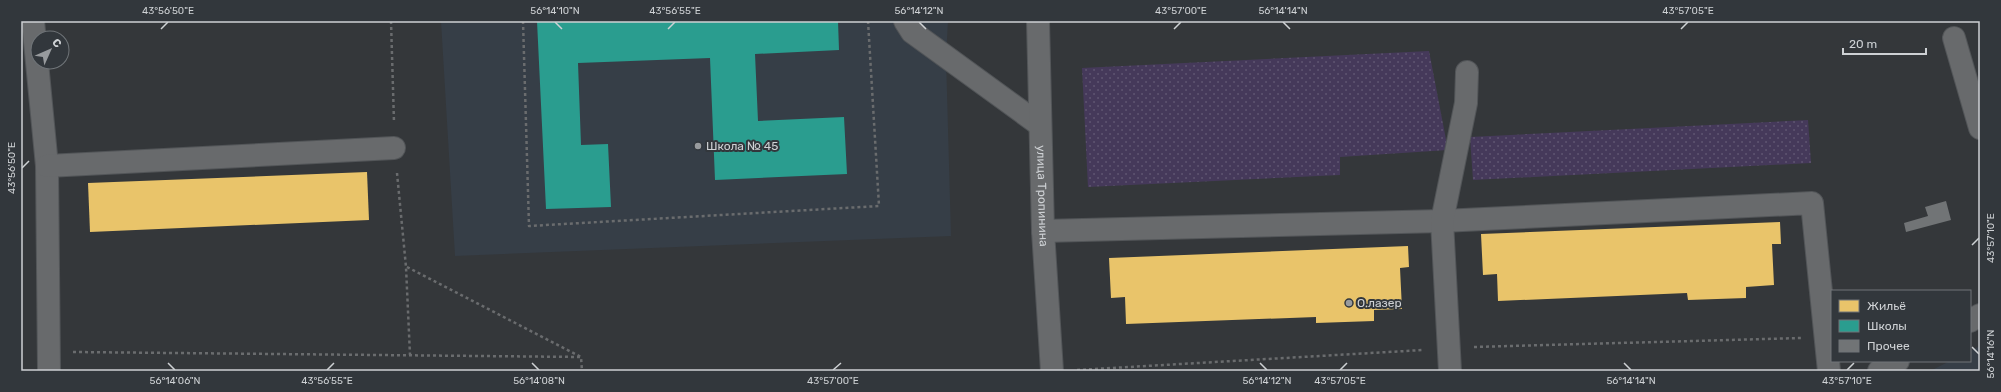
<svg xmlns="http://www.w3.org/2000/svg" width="2001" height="392" viewBox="0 0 2001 392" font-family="Rubik,sans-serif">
	<defs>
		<pattern id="green-dots" width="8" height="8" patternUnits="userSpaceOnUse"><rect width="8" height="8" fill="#45395a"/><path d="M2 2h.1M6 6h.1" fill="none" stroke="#5f5571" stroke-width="1.8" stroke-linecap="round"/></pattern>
	</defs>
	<rect width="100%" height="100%" fill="#34373a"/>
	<!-- built -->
	<g fill="#363e47">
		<path d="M441 21H948L946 57 951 236 455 256Z"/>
		<path d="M1980 346V371H1930L1950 361H1970V351Z"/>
	</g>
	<!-- green -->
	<g fill="url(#green-dots)">
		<path d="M1429 51 1448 150 1340 157V175L1088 187 1082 68Z"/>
		<path d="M1808 120 1811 163 1473 180 1470 137Z"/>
	</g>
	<!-- homes -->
	<g fill="#e9c46a">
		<path d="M367 172 369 220 90 232 88 183Z"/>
		<path d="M1780 222 1781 244H1772L1774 285 1746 287V298L1688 300 1687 293 1498 301 1497 274 1483 275 1481 234Z"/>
		<path d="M1408 246 1409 267 1400 268 1402 309 1374 310V321L1316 323V317L1126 324 1125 297 1111 298 1109 258Z"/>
	</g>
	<!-- schools -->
	<path fill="#2a9d8f" d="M537 21H838L839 50 755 54 758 121 844 117 847 174 715 180 710 58 578 63 581 145 608 144 611 207 546 209Z"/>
	<!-- building -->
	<path fill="#717476" d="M1946 201 1951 220 1906 232 1904 223 1928 216 1925 207Z"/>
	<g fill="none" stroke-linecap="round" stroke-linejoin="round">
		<defs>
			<g id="minor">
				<path d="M33 21 47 166 49 371"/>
				<path d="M905 21 912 32 1040 125"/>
				<path id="s1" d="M1038 21 1043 231 1052 371"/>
				<path d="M1954 38 1980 128"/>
				<path d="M47 166 394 148"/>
				<path d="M1043 231 1442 221 1812 203 1829 371"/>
				<path d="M1970 321 1980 315"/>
				<path d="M1450 371 1442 221 1466 103 1467 72"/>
				<path d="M1879 371 1898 361"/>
			</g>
		</defs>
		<!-- minor casing -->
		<use href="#minor" stroke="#525558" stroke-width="24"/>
		<!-- path -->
		<g stroke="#6a6c6e" stroke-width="2.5" stroke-dasharray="3 3" stroke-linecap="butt">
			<path d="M391 21 394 122"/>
			<path d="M523 21 529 226 879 206 868 21"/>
			<path d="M397 173 406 267 410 355"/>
			<path d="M407 267 581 357 582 371"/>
			<path d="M1474 347 1801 338"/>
			<path d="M73 352 581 357"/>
			<path d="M1077 370 1423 350"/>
		</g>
		<!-- minor -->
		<use href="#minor" stroke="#686a6c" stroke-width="22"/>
	</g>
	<!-- ticks -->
	<path fill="none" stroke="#ced1d4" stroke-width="1.5" d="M555 22 562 29M919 22 926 29M1283 22 1290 29M161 29 168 22M668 29 675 22M1174 29 1181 22M1681 29 1688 22M22 168 29 161M1972 245 1979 238M1972 347 1979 354M168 363 175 370M532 363 539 370M1260 363 1267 370M1624 363 1631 370M327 370 334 363M833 370 841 363M1340 370 1347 363M1847 370 1854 363"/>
	<!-- markers -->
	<g fill="#989b9e" stroke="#32373c" stroke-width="1.5">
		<circle cx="698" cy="146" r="4"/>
		<circle cx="1349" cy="303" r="4"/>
	</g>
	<g text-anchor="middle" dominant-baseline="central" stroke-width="4" stroke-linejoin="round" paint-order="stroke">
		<!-- poi labels -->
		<g font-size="12" fill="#ced1d4" stroke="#32373c" text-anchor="start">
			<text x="706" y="146">Школа № 45</text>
			<text x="1357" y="303">О.лазер</text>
		</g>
		<!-- street labels -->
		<g font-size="12" fill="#ced1d4" stroke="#32373c">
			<text stroke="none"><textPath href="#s1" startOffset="175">улица Тропинина</textPath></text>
		</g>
	</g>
	<!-- border -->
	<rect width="2001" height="392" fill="none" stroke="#32373c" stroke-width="44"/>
	<!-- legend -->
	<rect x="1831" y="290" width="140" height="72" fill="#32373c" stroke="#707579"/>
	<rect x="1839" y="300" width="20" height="12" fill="#e9c46a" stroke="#707579"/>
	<text x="1867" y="310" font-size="12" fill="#ced1d4">Жильё</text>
	<rect x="1839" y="320" width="20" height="12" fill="#2a9d8f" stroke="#707579"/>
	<text x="1867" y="330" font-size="12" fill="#ced1d4">Школы</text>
	<rect x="1839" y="340" width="20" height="12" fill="#717476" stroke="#707579"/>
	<text x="1867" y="350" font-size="12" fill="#ced1d4">Прочее</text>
	<!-- north arrow -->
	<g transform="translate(50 50) rotate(45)"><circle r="19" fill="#32373c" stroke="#707579"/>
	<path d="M0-3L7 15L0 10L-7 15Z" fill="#989b9e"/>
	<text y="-6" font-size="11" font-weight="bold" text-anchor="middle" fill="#ced1d4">С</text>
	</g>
	<!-- scale -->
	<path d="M1843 48v6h83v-6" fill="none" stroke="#ced1d4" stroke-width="2"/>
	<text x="1849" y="48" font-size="12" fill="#ced1d4" stroke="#32373c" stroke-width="3" paint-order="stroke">20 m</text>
	<rect x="22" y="22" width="1957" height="348" fill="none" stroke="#ced1d4" stroke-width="1.5"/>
	<g font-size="10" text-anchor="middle" fill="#ced1d4">
		<text x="168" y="14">43°56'50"E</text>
		<text x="555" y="14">56°14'10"N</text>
		<text x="675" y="14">43°56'55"E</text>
		<text x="919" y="14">56°14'12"N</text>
		<text x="1181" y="14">43°57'00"E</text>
		<text x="1283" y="14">56°14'14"N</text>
		<text x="1688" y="14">43°57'05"E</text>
		<text transform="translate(11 168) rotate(-90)" y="4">43°56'50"E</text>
		<text transform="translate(1990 238) rotate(-90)" y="4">43°57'10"E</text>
		<text transform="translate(1990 354) rotate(-90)" y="4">56°14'16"N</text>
		<text x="175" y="384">56°14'06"N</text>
		<text x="327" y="384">43°56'55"E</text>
		<text x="539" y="384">56°14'08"N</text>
		<text x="833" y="384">43°57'00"E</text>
		<text x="1267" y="384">56°14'12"N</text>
		<text x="1340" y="384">43°57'05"E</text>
		<text x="1631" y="384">56°14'14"N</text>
		<text x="1847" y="384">43°57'10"E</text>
	</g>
</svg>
